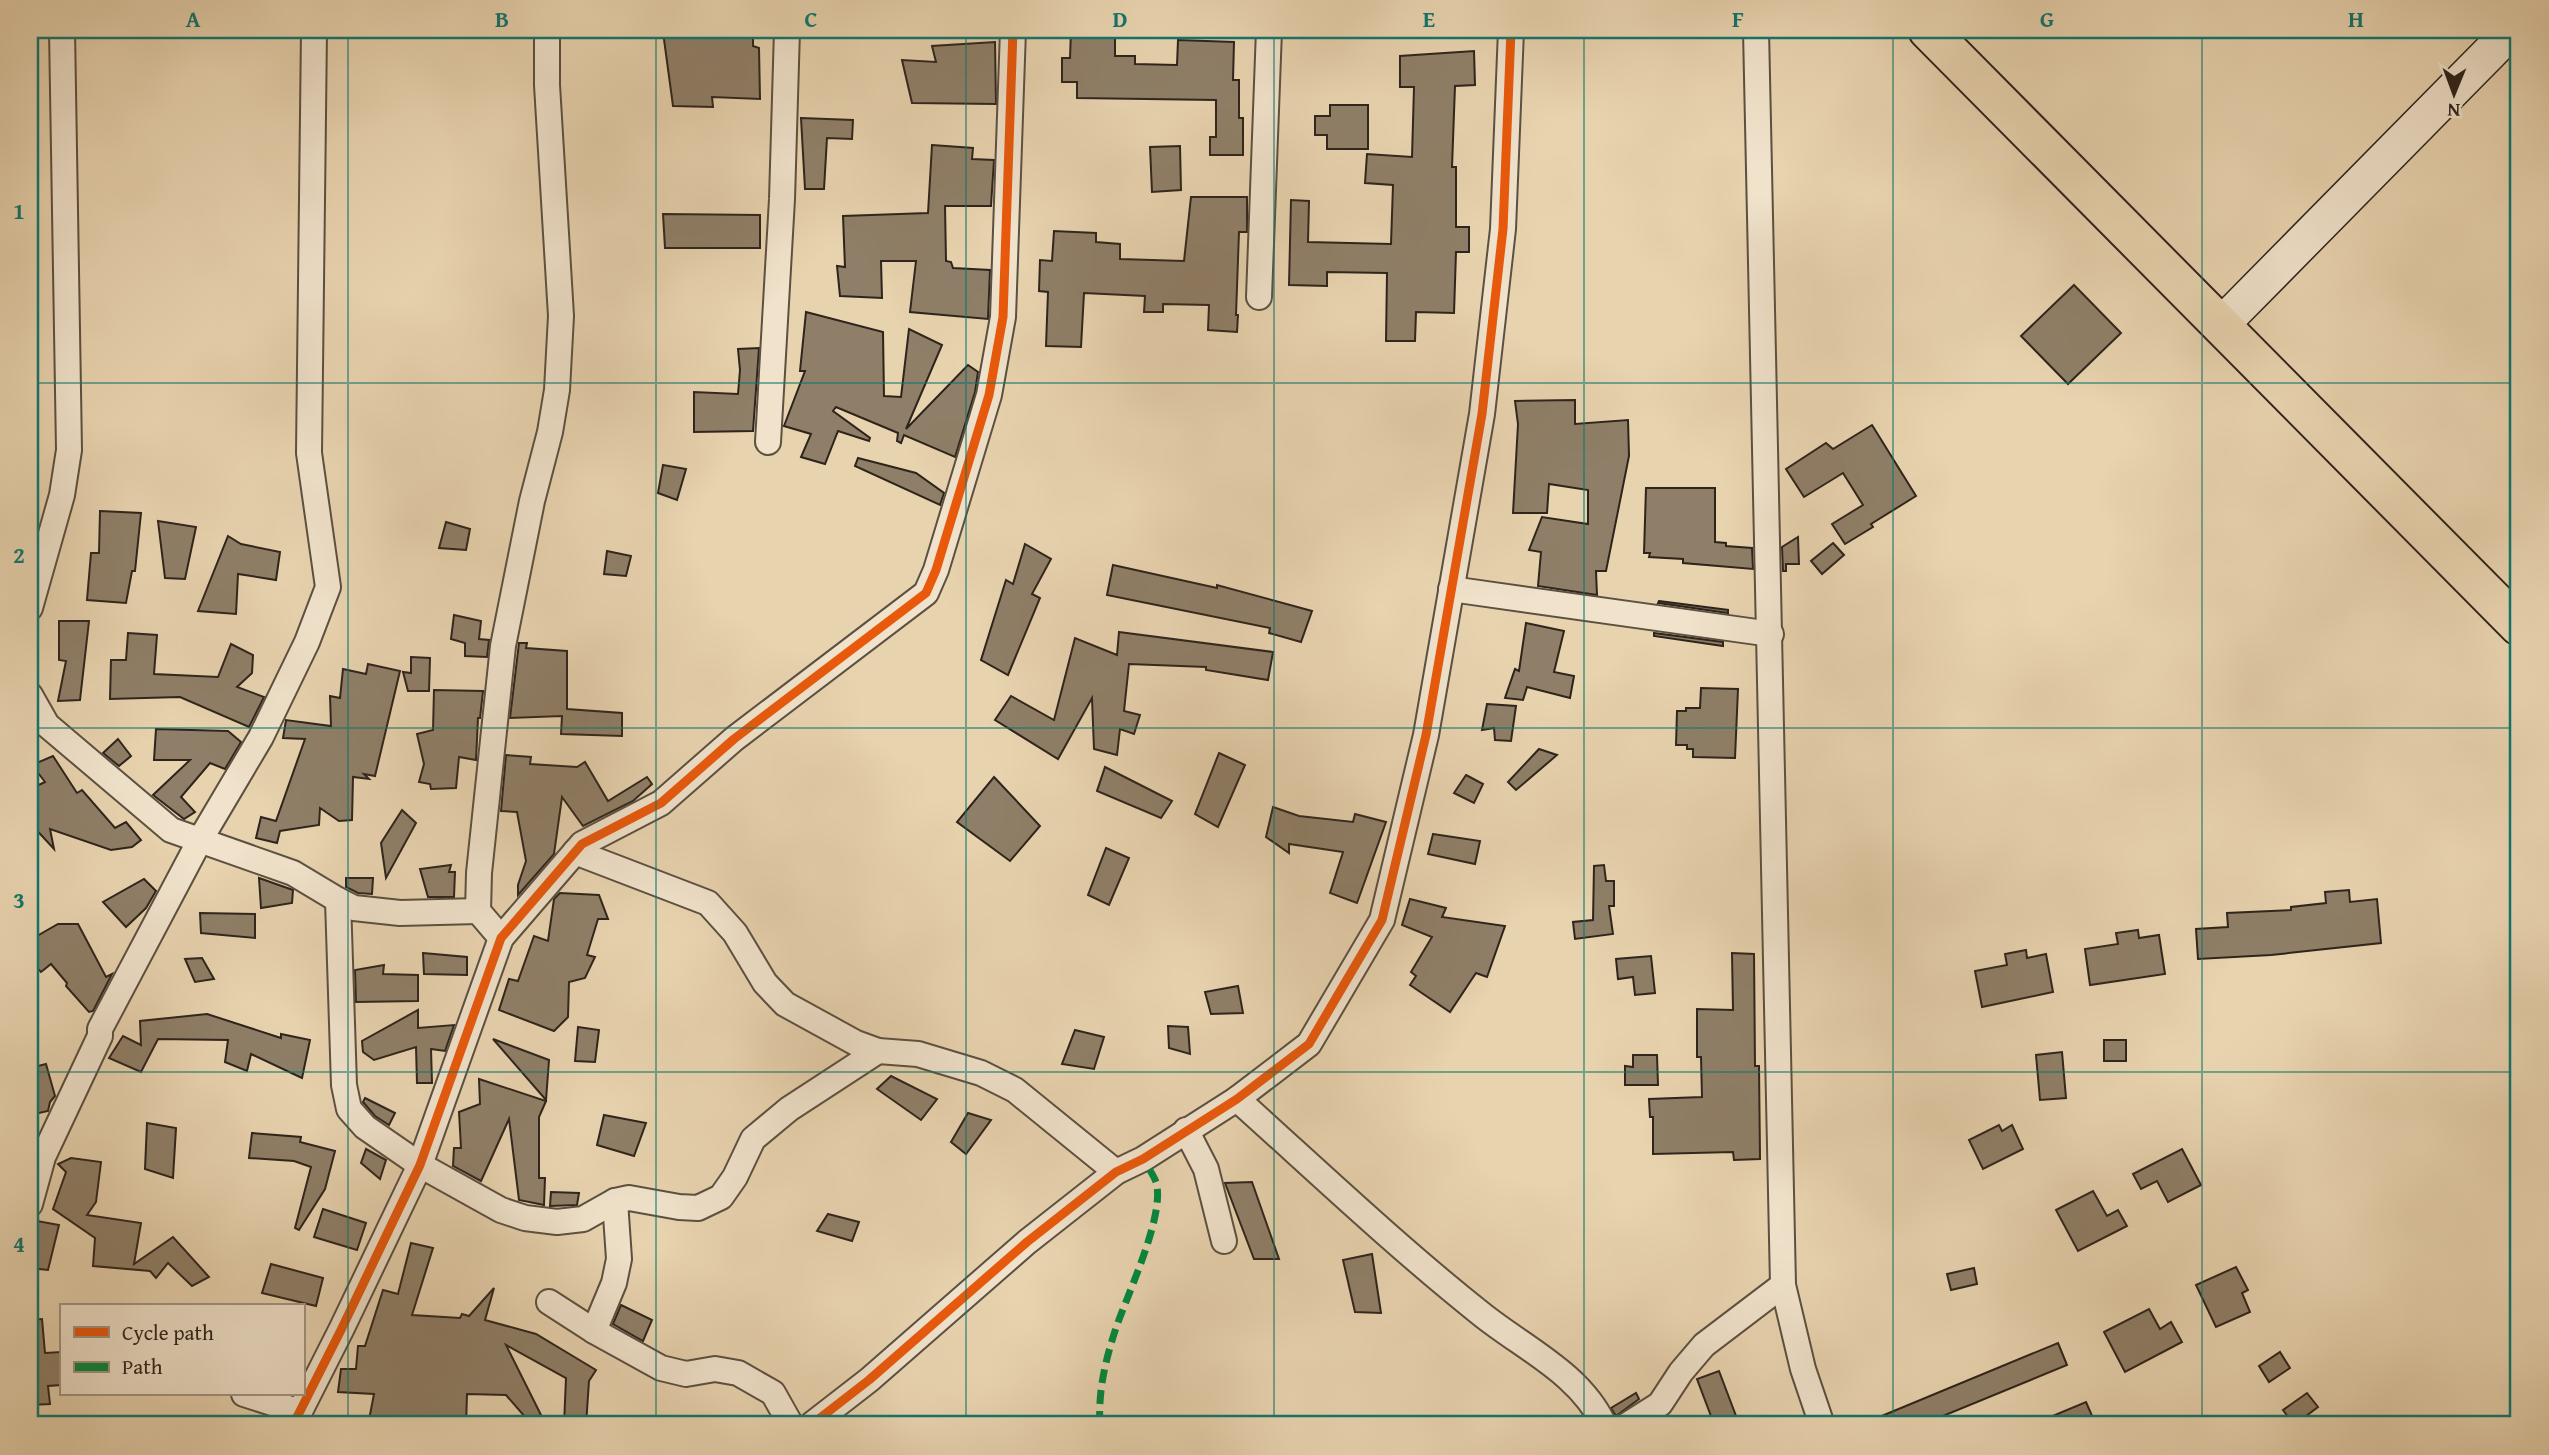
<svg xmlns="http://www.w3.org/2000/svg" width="2549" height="1455" viewBox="0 0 2549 1455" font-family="'Gentium Book Plus',serif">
	<rect width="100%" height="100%" fill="#e8d3af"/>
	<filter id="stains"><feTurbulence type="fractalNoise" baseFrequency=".00286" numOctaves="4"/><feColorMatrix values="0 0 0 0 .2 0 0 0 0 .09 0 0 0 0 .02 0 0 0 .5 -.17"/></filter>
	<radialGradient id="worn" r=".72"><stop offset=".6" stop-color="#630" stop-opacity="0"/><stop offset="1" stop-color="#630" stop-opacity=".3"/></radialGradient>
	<!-- building -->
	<g fill="#8f7f68" stroke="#2e241c" stroke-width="2">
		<path d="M753 30V46L759 48 760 99 712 97 713 107 673 106 663 32Z"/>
		<path d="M1071 30H1115V56H1135V64L1177 65 1178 40 1234 42 1233 80H1239V118H1243V155H1210V137H1216V100L1077 98V82H1062V58H1070Z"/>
		<path d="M995 42 996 104 912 103 902 60 936 62 932 46Z"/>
		<path d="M1474 51 1475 85 1455 86 1452 167H1456V227H1469V252H1456L1454 313 1416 312 1415 341H1386L1387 273 1327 272V286L1289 285 1291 200 1309 201 1308 242 1391 244 1393 185 1365 183 1367 154 1412 157 1414 87H1400V56Z"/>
		<path d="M1330 105H1368V149H1327V135H1315V116H1330Z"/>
		<path d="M801 118 853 120 852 139 827 138 824 189H805Z"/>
		<path d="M932 145 973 148 972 159 994 160 991 206H945L946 261 951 262 953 268 990 270 988 319 910 312 916 261H881L882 298 840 296 837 266 845 267 843 216 928 213Z"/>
		<path d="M1180 146 1181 190 1152 192 1150 147Z"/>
		<path d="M1191 197H1247V232H1239L1236 315H1238L1237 332 1208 330 1209 305 1163 304V312H1144L1145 296 1084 293 1081 347 1046 346 1048 292 1039 291 1040 260 1052 261 1054 231 1096 233V242L1120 244V259L1184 261Z"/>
		<path d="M663 214 760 215V248H665Z"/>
		<path d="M2074 285 2121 333 2068 384 2021 336Z"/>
		<path d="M806 312 883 332 884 396 901 397 909 329 942 345 906 429 968 365 978 372 975 392 955 457 904 435 901 443 897 441 898 433 836 407 833 411 870 438 869 441 838 431 825 464 801 457 811 434 784 426 805 371H800Z"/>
		<path d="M759 348 753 431 694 432V392L738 394 740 370 738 349Z"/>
		<path d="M1575 400V424L1628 420 1629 456 1606 571H1596L1597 595 1538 586 1541 552 1529 550 1542 517 1588 524V490L1549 484 1547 513H1513L1518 424 1515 401Z"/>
		<path d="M1872 425 1916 496 1871 524 1873 527 1845 544 1832 524 1863 505 1843 473 1804 497 1786 469 1826 443 1833 449Z"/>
		<path d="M858 458 916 473 944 493 940 505 855 466Z"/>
		<path d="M663 465 686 469 677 500 658 493Z"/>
		<path d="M1646 488H1715V542L1726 543V546L1752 548 1753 569 1683 563V559L1649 557 1650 553H1644Z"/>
		<path d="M100 511 141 513 135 571H132L126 603 87 600 91 553H99Z"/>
		<path d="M158 521 196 527 185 579 165 578Z"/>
		<path d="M446 522 470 529 466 550 439 548Z"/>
		<path d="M228 536 241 544 280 552 276 580 238 574 236 614 198 611Z"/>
		<path d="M1798 537 1799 564H1786V571H1783L1782 547Z"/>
		<path d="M1833 543 1844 555 1822 574 1811 561Z"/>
		<path d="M1025 544 1051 559 1032 594 1040 598 1008 675 981 660 1006 580 1013 584Z"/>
		<path d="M607 551 631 556 626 576 604 574Z"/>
		<path d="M1113 565 1217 588V585L1312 611 1301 642 1269 633 1270 628 1107 595Z"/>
		<path d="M1659 601 1728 610V613L1658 603Z"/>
		<path d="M454 615 481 621 479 639 489 640 487 657 465 656V643L451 639Z"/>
		<path d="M59 621H89L80 700 58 701 66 661 59 660Z"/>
		<path d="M1526 623 1564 631 1554 672 1574 676 1570 698 1527 687 1523 700 1505 698 1515 669 1519 671Z"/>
		<path d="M1119 632 1273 652 1268 680 1206 670V667L1129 664 1124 711 1140 715 1134 734 1120 729 1117 755 1094 749 1092 698 1058 759 995 720 1011 696 1054 720 1075 638 1117 655Z"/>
		<path d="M128 633 157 635 154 674 218 677 231 644 253 655 252 673 237 687 264 697 249 727 180 697 110 699 111 660H126Z"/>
		<path d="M1654 633 1723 642V646L1654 636Z"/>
		<path d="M519 643H527L526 648 567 651V709L622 713V736L561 734 562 716 510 718Z"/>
		<path d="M411 657 430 658 429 691H408L403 672 411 673Z"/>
		<path d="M368 664 400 671 375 776 364 774 369 779 353 777 352 820 339 821 320 808 319 825 280 831 277 843 256 838 261 817 276 821 305 739 283 738 286 720 331 726 330 696 340 698 343 669 366 674Z"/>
		<path d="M1701 688 1738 689 1735 758 1693 757V749H1687V745H1676L1677 711H1686V708H1700Z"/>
		<path d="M434 690 483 691 480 718H478L476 760 459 757 456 788 431 789 430 784 419 782 424 764 417 734 433 730Z"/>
		<path d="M1487 704 1516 706 1511 741 1495 740 1494 728 1482 730Z"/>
		<path d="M156 729 228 731 241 742 225 769 210 763 181 797 195 812 184 819 153 795 190 760H154Z"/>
		<path d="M118 739 131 756 119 766 103 753Z"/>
		<path d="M1539 749 1557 755 1516 790 1508 782Z"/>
		<path d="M1219 753 1245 765 1218 827 1195 814Z"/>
		<path d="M506 755 531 757 530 764 577 767 585 762 608 801 647 777 652 784 633 801 583 826 562 797 554 854 518 895V885L526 861 517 812 501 811Z"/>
		<path d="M53 756 77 793 82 790 115 828 126 822 141 840 132 847 111 850 50 829 54 849 30 823V789L45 782 32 765Z"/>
		<path d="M1105 767 1172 801 1161 818 1097 791Z"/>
		<path d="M1466 775 1483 784 1474 803 1454 793Z"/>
		<path d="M994 777 1040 826 1010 861 957 822Z"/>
		<path d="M1273 807 1299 816 1353 822 1355 814 1386 822 1357 903 1330 893 1343 852 1289 844V853L1266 837Z"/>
		<path d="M402 810 416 823 386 878 381 843Z"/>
		<path d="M1433 834 1480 841 1475 864 1428 854Z"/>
		<path d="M1106 848 1129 858 1109 905 1088 895Z"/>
		<path d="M451 865 449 872H455L454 897H428L420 869Z"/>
		<path d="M1604 865 1606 881H1614V906H1609L1613 934 1575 939 1573 922 1593 920 1594 866Z"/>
		<path d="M259 878 293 890 292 903 261 908Z"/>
		<path d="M346 878H373L372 894 358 893 346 887Z"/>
		<path d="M144 879 156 891 146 908 126 927 103 902Z"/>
		<path d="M2349 890 2350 902 2377 899 2381 943 2271 955 2198 959 2196 929 2228 927 2227 913 2291 910V907L2326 903 2325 892Z"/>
		<path d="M560 893 599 895 608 919H598L587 955 595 957 585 978 569 982 568 1017 554 1031 499 1010 509 979 518 981 534 936 548 941 554 899Z"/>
		<path d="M1410 899 1446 908 1442 917 1505 926 1487 977 1476 973 1450 1012 1410 985 1416 976 1411 972 1432 937 1402 925Z"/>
		<path d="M200 913 255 914V938L201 933Z"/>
		<path d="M58 924H78L106 977 112 974 93 1011 89 1012 66 986 67 983 51 964 41 972 30 961V940Z"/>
		<path d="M2138 930 2139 938 2159 935 2165 974 2090 985 2085 949 2118 944 2116 933Z"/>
		<path d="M2026 950 2027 958 2046 954 2053 992 1982 1007 1975 971 2007 965 2005 954Z"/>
		<path d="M423 953 467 957V975L424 974Z"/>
		<path d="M1732 953 1754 954 1755 1066H1759L1760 1159 1734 1160 1733 1152 1653 1154V1117H1650L1649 1099 1702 1097 1701 1057H1697V1009L1733 1010Z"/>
		<path d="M1651 956 1655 993 1635 995 1633 977 1618 979 1616 959Z"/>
		<path d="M202 958 214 979 195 982 185 959Z"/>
		<path d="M384 965 383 974 418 975V1001L356 1002 355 970Z"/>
		<path d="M1238 986 1243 1013 1211 1014 1205 992Z"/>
		<path d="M418 1010V1028L454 1025 445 1051 431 1049 432 1083H417L416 1047 374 1060 363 1052 362 1041Z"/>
		<path d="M207 1014 281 1038V1034L310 1040 302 1078 251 1054 247 1071 225 1062 228 1040 158 1039 141 1072 109 1058 123 1036 141 1045 140 1021Z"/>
		<path d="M1168 1026 1188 1027 1190 1054 1169 1048Z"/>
		<path d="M578 1027 599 1030 595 1062 575 1061Z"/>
		<path d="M1075 1030 1104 1037 1094 1069 1062 1064Z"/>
		<path d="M493 1039 549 1060 546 1100Z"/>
		<rect x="2104" y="1040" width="22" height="21"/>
		<path d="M2062 1052 2066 1098 2040 1100 2036 1055Z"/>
		<path d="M1633 1055H1657L1658 1085H1625V1066L1633 1067Z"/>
		<path d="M46 1064 55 1096 50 1102 48 1111 30 1115V1068Z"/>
		<path d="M891 1076 937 1099 921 1120 877 1089Z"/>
		<path d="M479 1079 546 1101 539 1117V1178H545L544 1205 519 1200 509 1119 481 1181 453 1166 454 1148H461L459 1112 480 1104Z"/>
		<path d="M365 1098 395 1113 389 1125 375 1116 363 1102Z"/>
		<path d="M968 1113 991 1120 966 1154 951 1142Z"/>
		<path d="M604 1115 646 1123 634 1156 597 1145Z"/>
		<path d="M147 1123 176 1128 173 1178 145 1169Z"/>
		<path d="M1999 1125 2002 1131 2012 1125 2023 1149 1983 1169 1969 1140Z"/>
		<path d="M252 1133 301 1137 300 1142 335 1151 325 1189 299 1230 295 1228 311 1167 294 1161 249 1158Z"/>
		<path d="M366 1149 386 1160 380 1179 361 1163Z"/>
		<path d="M2182 1149 2201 1185 2168 1202 2157 1181 2141 1189 2133 1174Z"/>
		<path d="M71 1158 101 1162 96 1202 87 1215 141 1223 134 1264 173 1237 209 1277 192 1286 168 1263 156 1278 150 1271 93 1266 95 1238 53 1209 66 1172 58 1164Z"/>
		<path d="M1252 1182 1279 1259H1254L1225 1183Z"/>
		<path d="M2093 1191 2107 1216 2118 1210 2127 1226 2078 1251 2056 1210Z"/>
		<path d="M551 1192 579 1193 577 1205 550 1206Z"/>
		<path d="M323 1209 366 1223 357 1250 314 1237Z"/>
		<path d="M828 1214 859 1222 852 1241 817 1231Z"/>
		<path d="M37 1221 59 1225 48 1270 30 1268Z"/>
		<path d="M411 1243 433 1248 412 1315 460 1318 462 1314 469 1316 494 1288 485 1320 536 1334 596 1370 589 1381 586 1425H564L566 1378 506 1345 546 1425H532L506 1395 467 1394 466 1425 400 1423V1425H368L374 1394 338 1392 341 1369H356L358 1346H365L383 1290 398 1294Z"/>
		<path d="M1372 1254 1381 1313 1355 1312 1343 1260Z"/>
		<path d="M271 1264 323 1278 316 1306 262 1293Z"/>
		<path d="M2236 1267 2248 1290 2242 1293 2250 1312 2216 1327 2196 1285Z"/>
		<path d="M1974 1268 1977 1284 1951 1290 1947 1274Z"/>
		<path d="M621 1305 652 1320 643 1341 613 1324Z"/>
		<path d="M2149 1309 2160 1329 2171 1322 2182 1342 2125 1372 2104 1332Z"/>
		<path d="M42 1319 45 1353 61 1352V1385L48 1386 50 1404 30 1405V1320Z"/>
		<path d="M2058 1343 2067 1365 1921 1425H1860Z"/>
		<path d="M2280 1352 2290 1368 2269 1382 2259 1366Z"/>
		<path d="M1719 1371 1736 1416 1714 1424 1697 1379Z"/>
		<path d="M1636 1393 1639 1399 1616 1416 1611 1408Z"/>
		<path d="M2307 1393 2318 1407 2294 1425 2283 1410Z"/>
		<path d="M2086 1402 2096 1425H2031Z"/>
	</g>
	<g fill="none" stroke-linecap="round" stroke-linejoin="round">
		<defs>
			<g id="minor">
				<path d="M1756 30 1783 1285 1803 1369 1822 1425"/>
				<path d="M1259 297 1269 30"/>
				<path d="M768 442 782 199 787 30"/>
				<path d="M1451 589 1771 634"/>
				<path d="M30 608 62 495 69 450 62 30"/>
				<path d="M30 695 47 725 171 830 293 873 338 900 354 908 400 913 478 911"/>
				<path d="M575 852 708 903 735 933 765 983 785 1004 856 1043 878 1051 918 1054 981 1073 1015 1090 1116 1172"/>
				<path d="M338 900 344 1085 349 1109 365 1127 420 1165 501 1210 525 1218 557 1222 583 1219 615 1201 629 1198 679 1207 698 1208 721 1197 735 1177 753 1139 789 1109 878 1051"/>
				<path d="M501 938 478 911 479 873 503 646 532 501 550 432 557 390 561 316 547 85V30"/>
				<path d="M1237 1099C1317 1171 1396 1246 1480 1313 1523 1348 1580 1373 1604 1425"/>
				<path d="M1186 1130 1206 1169 1224 1241"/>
				<path d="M30 1204 43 1157 100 1036V1029L200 840 261 737 307 642 328 587 309 453 314 30"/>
				<path d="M549 1302 594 1331 661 1368 686 1374 715 1369 738 1373 773 1393 791 1425"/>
				<path d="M594 1331 614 1283 619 1259 615 1201"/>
				<path d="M244 1394 300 1412"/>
				<path d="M293 1425 342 1328 420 1165 501 938 582 844 661 803 734 739 926 593 936 570 989 395 1003 317 1013 30"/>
				<path d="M811 1425 869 1380 1027 1242 1116 1172 1143 1159 1237 1099 1309 1044 1382 920 1426 735 1482 414 1503 229 1511 30"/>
				<path d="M1627 1425 1660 1404 1681 1372 1704 1345 1783 1285"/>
			</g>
			<path id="secondary" d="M2221 325 2512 30"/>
			<path id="primary" d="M1928 30 2519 626"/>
		</defs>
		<!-- minor casing -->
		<use href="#minor" stroke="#5c5041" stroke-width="28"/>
		<!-- secondary casing -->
		<use href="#secondary" stroke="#2e241c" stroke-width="38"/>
		<!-- primary casing -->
		<use href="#primary" stroke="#2e241c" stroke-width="42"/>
		<!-- minor -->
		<use href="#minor" stroke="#f0e2cb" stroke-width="24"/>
		<!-- secondary -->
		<use href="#secondary" stroke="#f0e2cb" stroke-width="35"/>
		<!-- primary -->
		<use href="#primary" stroke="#e8d3af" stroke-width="38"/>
		<!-- quiet -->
		<path stroke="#00873e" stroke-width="7" stroke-dasharray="14 7" stroke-linecap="butt" d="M1100 1425C1098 1392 1105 1362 1115 1331 1126 1297 1166 1215 1156 1182 1153 1174 1147 1166 1143 1159"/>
		<defs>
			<g id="cycleway">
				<path d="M293 1425 342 1328 420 1165 501 938 582 844 661 803 734 739 926 593 936 570 989 395 1003 317 1013 30"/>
				<path d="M811 1425 869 1380 1027 1242 1116 1172 1143 1159 1237 1099 1309 1044 1382 920 1426 735 1482 414 1503 229 1511 30"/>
			</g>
		</defs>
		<!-- cycleway casing -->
		<use href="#cycleway" stroke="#f0e2cb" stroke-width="13"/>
		<!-- cycleway -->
		<use href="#cycleway" stroke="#e8590c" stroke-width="9"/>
	</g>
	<!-- grid -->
	<path fill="none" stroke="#0f766e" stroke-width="2" stroke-opacity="0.55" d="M348 30V1425M656 30V1425M966 30V1425M1274 30V1425M1584 30V1425M1893 30V1425M2202 30V1425M30 383H2519M30 728H2519M30 1072H2519"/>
	<!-- margin -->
	<rect width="2549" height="1455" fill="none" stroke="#e8d3af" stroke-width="77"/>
	<!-- legend -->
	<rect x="60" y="1304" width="245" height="91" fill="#f0e2cb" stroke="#a29685" stroke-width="2"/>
	<rect x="74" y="1327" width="35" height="10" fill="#e8590c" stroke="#a29685" stroke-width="2"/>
	<text x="122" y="1340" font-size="21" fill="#2e241c">Cycle path</text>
	<rect x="74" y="1362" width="35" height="10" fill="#00873e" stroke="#a29685" stroke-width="2"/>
	<text x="122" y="1374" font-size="21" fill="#2e241c">Path</text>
	<!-- north arrow -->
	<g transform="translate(2454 94) rotate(181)" stroke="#f0e2cb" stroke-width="5" paint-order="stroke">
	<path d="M0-5L12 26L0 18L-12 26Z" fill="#2e241c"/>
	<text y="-10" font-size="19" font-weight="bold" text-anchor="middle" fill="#2e241c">N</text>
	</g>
	<rect x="38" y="38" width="2472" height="1378" fill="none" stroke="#0f766e" stroke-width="2.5"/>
	<g font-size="23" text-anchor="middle" font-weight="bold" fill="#0f766e">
		<text x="193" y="27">A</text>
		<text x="502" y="27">B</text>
		<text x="811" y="27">C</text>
		<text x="1120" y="27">D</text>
		<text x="1429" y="27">E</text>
		<text x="1738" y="27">F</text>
		<text x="2047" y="27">G</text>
		<text x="2356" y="27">H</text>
		<text x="19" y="219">1</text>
		<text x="19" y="563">2</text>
		<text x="19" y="908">3</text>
		<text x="19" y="1252">4</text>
	</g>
	<rect width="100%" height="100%" filter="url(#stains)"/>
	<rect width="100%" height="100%" fill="url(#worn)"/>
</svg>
